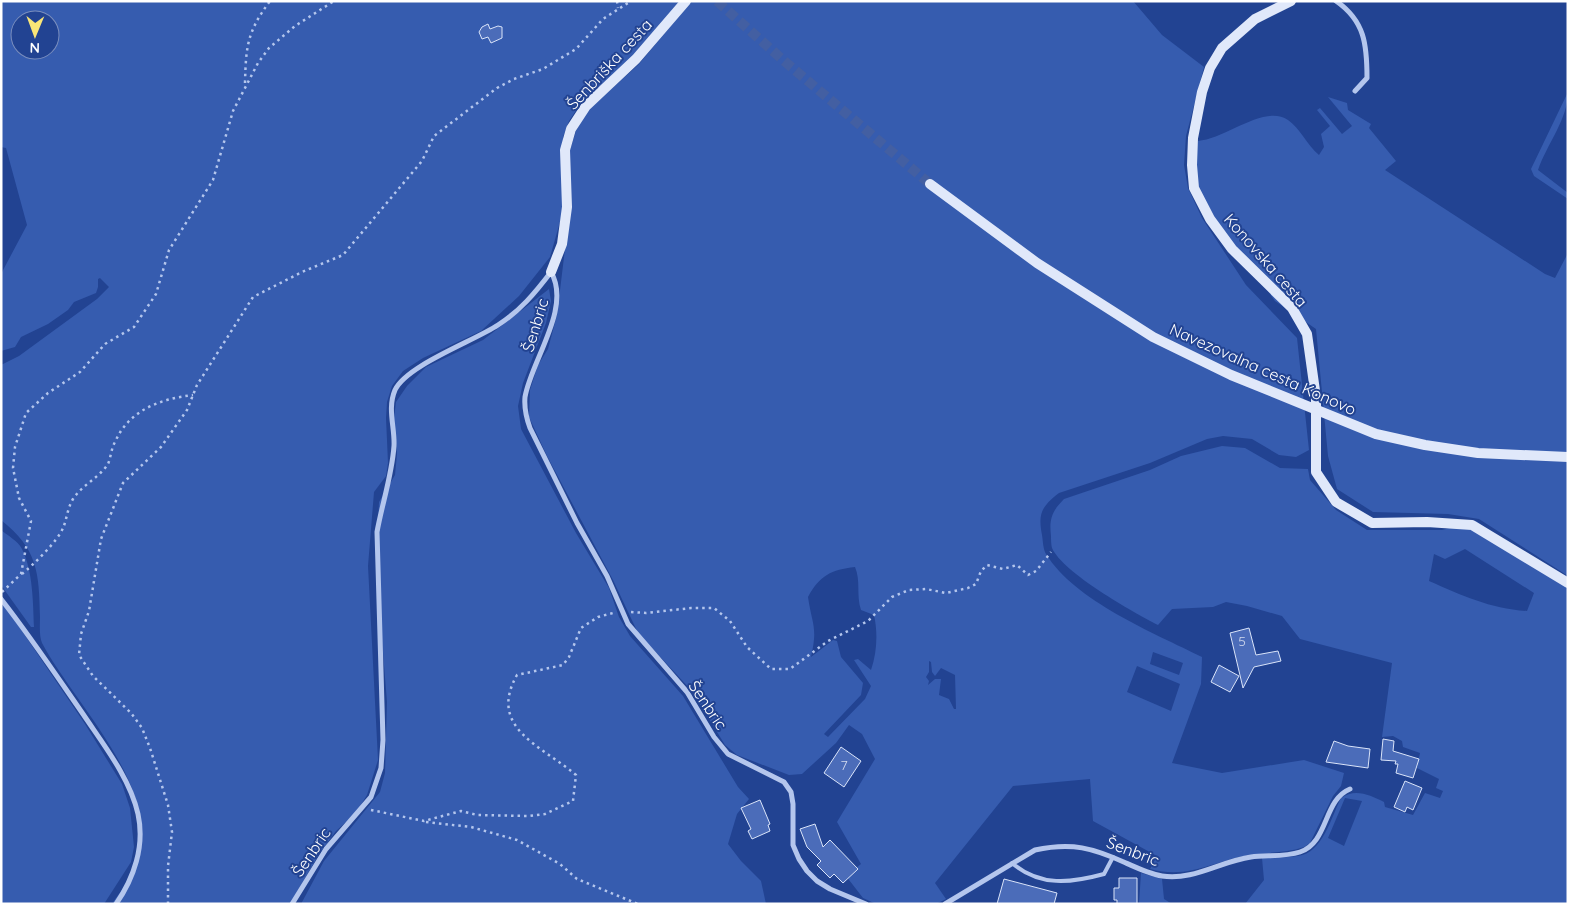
<svg xmlns="http://www.w3.org/2000/svg" width="1569" height="905" viewBox="0 0 1569 905" font-family="Quicksand,sans-serif">
	<rect width="100%" height="100%" fill="#224392"/>
	<!-- green -->
	<g fill="#365caf" fill-rule="evenodd">
		<path d="M1 1H683L631 59 581 103 569 121 563 137 562 215 550 257 519 296 481 331 423 358 403 371 392 386 387 402 386 418 388 463 386 476 374 492 368 566 378 760 367 795 356 813 336 831 319 854 290 904H112C120 891 134 876 138 862 161 786 75 705 42 643 39 636 40 625 40 617 39 573 38 549 1 520V365L19 356 97 299 109 287 100 278 98 279V287L96 293 74 302 68 310 48 324 21 337 15 347 1 351V274L27 225 6 148 1 147ZM20 20H50V50H20Z"/>
		<path d="M692 1H1133L1162 35 1204 67 1186 136 1184 165 1188 188 1202 218 1246 285 1297 338 1309 450 1296 457 1279 455 1252 439 1223 436 1207 439 1150 463 1059 493C1041 507 1038 514 1042 535 1043 541 1043 549 1046 554 1075 601 1154 633 1202 657L1201 684 1172 763 1222 773 1304 760 1344 773 1341 786 1333 796 1310 843 1304 847C1287 853 1269 852 1251 855 1214 860 1190 880 1150 869L1157 856 1093 821 1090 779 1013 786 935 883 946 899 936 904H876L863 898 846 876 861 864 837 822 875 759 862 734 849 725 836 743 802 774 789 775 737 755 725 745 692 691 638 633 613 580 547 456 529 417 530 390 538 365 548 349 557 315 569 216 570 150 576 131 587 111 638 65ZM855 567C861 581 856 595 861 610L874 615C878 633 877 652 871 670L858 659 854 660 871 686 865 699 828 737 824 734 861 695 863 683 841 657 837 641 833 640 811 657C818 627 812 625 808 597 820 575 831 570 855 567ZM1153 652 1183 663 1179 675 1150 664ZM929 661 931 662 932 672 935 676 941 668 955 675 956 709H954L949 699 939 695 941 679H935L928 685 929 681 926 677 929 672ZM1137 666 1180 684 1171 711 1127 692Z"/>
		<path d="M1568 92C1568 119 1547 144 1538 170L1568 193V199L1534 176 1531 169Z"/>
		<path d="M1328 97 1347 103 1348 110 1371 124 1369 128 1396 161 1385 170 1545 274 1555 278 1568 253V576L1479 519 1448 514 1373 512 1337 489 1328 456 1316 329 1275 301 1257 276 1232 249 1198 191 1194 159 1198 141C1226 139 1264 104 1288 120 1300 128 1307 145 1319 155L1324 147 1321 134 1330 126 1317 110 1320 108 1342 134 1352 126Z"/>
		<path d="M549 289 551 301 546 323 523 383 518 406 521 429 576 533 609 588 619 617 630 636 683 696 738 787 749 799 737 814 728 844 741 861 761 881 766 904H301L324 861 380 792 385 773 387 702 376 566 379 502 395 475 397 454 394 418 396 402 407 386 426 367 483 340Z"/>
		<path d="M1222 446 1245 448 1280 468 1308 469 1310 480 1336 510 1367 530H1442L1476 521 1568 586V904H1245L1264 880 1262 858C1274 857 1286 858 1298 856 1323 853 1331 817 1341 798 1355 788 1370 795 1384 802L1385 807 1413 815 1425 793 1440 798 1443 791 1436 788 1439 779 1417 768 1420 753 1403 747 1402 741 1393 736 1382 737 1392 663 1300 639 1282 616 1247 606 1226 602 1213 607 1172 609 1158 625C1133 612 1063 573 1052 548 1051 545 1051 539 1051 536 1049 519 1052 511 1064 499L1150 470 1181 456ZM1465 549 1534 593 1527 611C1491 609 1461 595 1429 581L1434 554 1445 559ZM1345 798 1362 801 1344 846 1328 838Z"/>
		<path d="M1 530C7 535 18 541 22 549 33 571 33 602 34 627H31L1 585Z"/>
		<path d="M1 600 85 724 122 784 130 808 134 847 131 862 104 904H1Z"/>
		<path d="M1141 873 1162 879 1164 899 1172 904H1139Z"/>
	</g>
	<!-- building -->
	<g fill="#4b6cb9" stroke="#dae4f9">
		<path d="M488 24 490 29 498 26 502 27V38L491 43 488 37 482 39 479 32 482 27Z"/>
		<path d="M1249 628 1256 655 1278 651 1281 661 1254 667 1243 688 1230 633Z"/>
		<path d="M1219 665 1239 676 1230 692 1211 682Z"/>
		<path d="M1383 739 1394 741 1393 751 1419 759 1413 778 1396 773 1398 764H1395L1396 761 1381 760Z"/>
		<path d="M1334 741 1348 746 1370 749 1368 768 1326 762Z"/>
		<path d="M841 747 861 761 844 787 824 773Z"/>
		<path d="M1405 781 1422 788 1413 810 1407 807 1405 812 1394 807Z"/>
		<path d="M760 800 770 824 768 825 770 831 752 839 748 831 751 829 741 808Z"/>
		<path d="M815 824 823 847 830 840 858 869 843 883 834 874 830 878 817 865 821 861 807 847 800 829Z"/>
		<path d="M1119 878H1137V904H1117V900H1114V888H1119Z"/>
		<path d="M1004 879 1057 893 1054 904H997Z"/>
	</g>
	<g fill="none" stroke-linecap="round" stroke-linejoin="round">
		<!-- secondary-tunnel -->
		<path stroke="#435fa2" stroke-width="10" stroke-dasharray="10 5" stroke-linecap="butt" d="M717 1 783 60 930 184"/>
		<!-- path -->
		<g stroke="#b4c6ed" stroke-width="2.5" stroke-dasharray="2.5 4" stroke-linecap="butt">
			<path d="M617 1 618 8"/>
			<path d="M245 83C246 46 247 32 270 1"/>
			<path d="M22 574C33 565 58 541 63 528 67 519 67 509 73 499 82 485 99 478 108 464 111 457 111 449 115 442 129 410 160 399 193 395"/>
			<path d="M2 592 21 574 31 521 19 498 13 468 15 447 26 413 48 393 80 372 105 344 134 327 156 294 169 250 213 180 233 111 258 63 269 48 295 26 334 1"/>
			<path d="M631 612 646 613 691 608H714L730 621 747 647 771 669H790L828 641 868 621 892 597 909 590 926 589 946 593 968 588 976 584 981 571 987 565 1003 569 1017 565 1028 575 1036 571 1051 552"/>
			<path d="M371 810 424 821 461 811 477 815 529 816 545 814 573 801 576 775C542 746 487 728 517 675L563 665 569 657 581 628 598 617 613 613"/>
			<path d="M426 822 471 827 517 840 560 864 577 879 638 904"/>
			<path d="M168 904V866L172 832 168 805 150 748 142 728 131 713 93 676 79 655 81 634 89 611 101 539 123 483 161 447 187 410 197 385 253 297 302 272 343 255 422 161 434 136 497 88 514 79 543 69 576 49 603 19 631 1"/>
		</g>
		<!-- lane -->
		<path stroke="#b4c6ed" stroke-width="4" d="M1012 863C1040 887 1071 883 1104 874L1113 857"/>
		<!-- street -->
		<g stroke="#b4c6ed" stroke-width="5">
			<path d="M1336 1C1365 21 1367 45 1367 78L1355 91"/>
			<path d="M1 599C30 636 56 675 83 714 103 744 130 778 138 814 145 846 134 878 116 904"/>
			<path d="M292 904 326 849 371 797 381 768 383 740 377 532C382 504 392 475 394 446 395 427 387 409 395 390 407 365 474 341 498 325 520 311 535 293 551 272 572 308 531 361 525 397 524 408 526 417 530 428L577 523 607 576 628 624 687 692 714 737 728 754 784 782 791 792 793 804V845L799 859 807 871 817 881 830 889 866 904"/>
			<path d="M945 904 1035 850C1072 842 1093 848 1126 863 1137 868 1150 874 1162 876 1193 881 1221 861 1251 857 1266 855 1285 857 1300 852 1329 842 1323 800 1350 789"/>
		</g>
		<!-- secondary -->
		<g stroke="#e0e8fa" stroke-width="10">
			<path d="M1291 1 1255 19 1222 48 1210 68 1202 92 1193 138 1192 165 1194 188 1210 219 1232 249 1292 308 1307 334 1316 398V472L1336 502 1372 523 1427 522 1472 525 1568 583"/>
			<path d="M930 184 1037 263 1153 337 1231 375 1376 434 1425 445 1478 453 1568 457"/>
			<path d="M551 272 562 244 567 207 565 150 571 129 586 106 636 59 686 1"/>
		</g>
	</g>
	<g text-anchor="middle" dominant-baseline="central" stroke-width="4" stroke-linejoin="round" paint-order="stroke">
		<!-- number labels -->
		<g font-size="14" fill="#d2daee">
			<text x="1242" y="641">5</text>
			<text x="844" y="765">7</text>
		</g>
		<!-- street labels -->
		<g font-size="16" fill="#fff" stroke="#224392">
			<text transform="translate(609 64) rotate(-47)">Šenbriška cesta</text>
			<text transform="translate(1266 260) rotate(49)">Konovska cesta</text>
			<text transform="translate(535 325) rotate(-73)">Šenbric</text>
			<text transform="translate(1263 369) rotate(24)">Navezovalna cesta Konovo</text>
			<text transform="translate(708 705) rotate(56)">Šenbric</text>
			<text transform="translate(1133 851) rotate(21)">Šenbric</text>
			<text transform="translate(311 852) rotate(-56)">Šenbric</text>
		</g>
	</g>
	<!-- border -->
	<rect width="1569" height="905" fill="none" stroke="#ffffff" stroke-width="5"/>
	<!-- north arrow -->
	<g transform="translate(35 35) rotate(181)"><circle r="24" fill="#224392" stroke="#7a8ebe"/>
	<path d="M0-4L9 19L0 12L-9 19Z" fill="#f9e577"/>
	<text y="-8" font-size="14" font-weight="bold" text-anchor="middle" fill="#ffffff">N</text>
	</g>
</svg>
